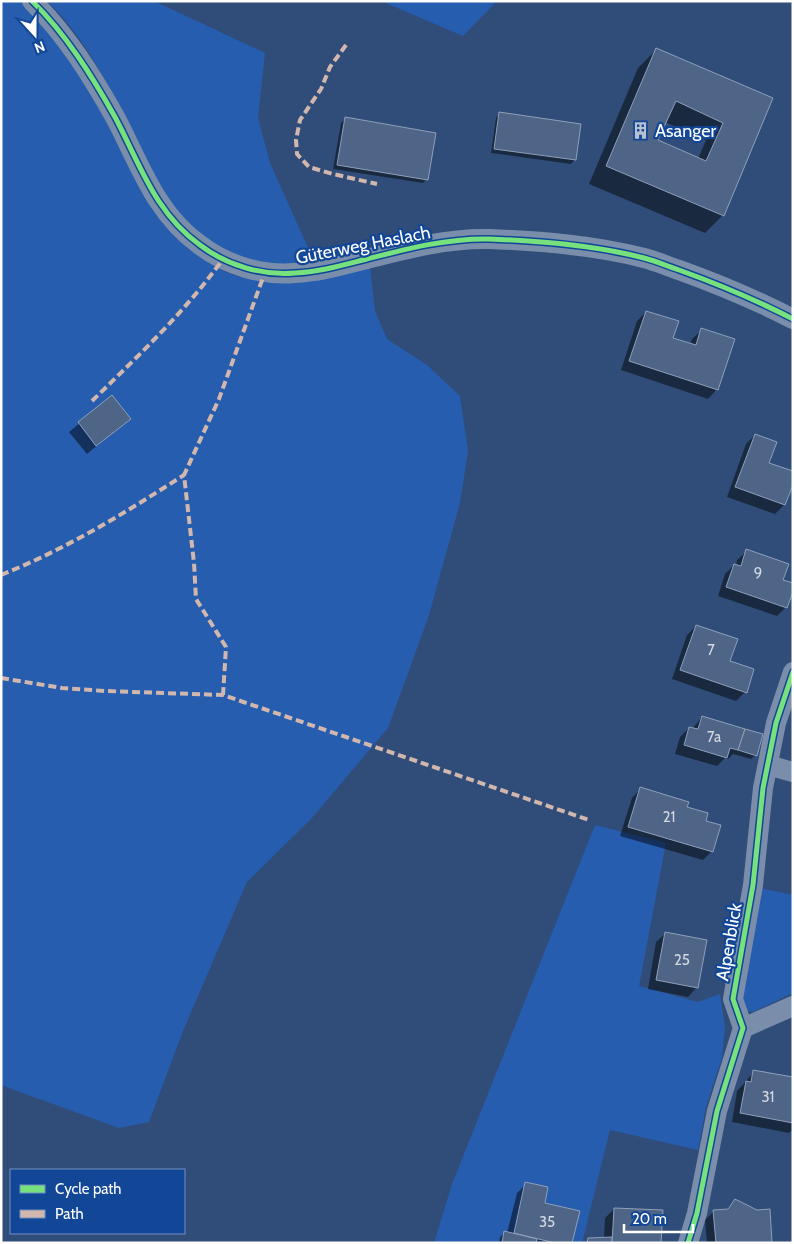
<svg xmlns="http://www.w3.org/2000/svg" width="794" height="1244" viewBox="0 0 794 1244" font-family="Cabin,sans-serif">
	<rect width="100%" height="100%" fill="#304d79"/>
	<!-- green -->
	<g fill="#265dae">
		<path d="M1 1H23L39 19 93 94 164 224 189 249 225 272 240 277 370 267 375 311 387 339 427 365 460 396 468 451 460 503 429 615 388 728 311 819 247 882 183 1031 149 1122 119 1128 1 1085Z"/>
		<path d="M47 1H154L265 53 258 118 270 163 314 261C305 263 294 266 284 266 248 266 201 242 178 214 163 196 153 173 142 151 116 100 89 41 47 1Z"/>
		<path d="M381 1H497L463 36Z"/>
		<path d="M595 825 666 843 639 986 698 1002 720 994 725 1027 722 1058 706 1107 698 1150 610 1130 582 1243H434L452 1184Z"/>
		<path d="M759 888 793 895V993L753 1012 748 1011 740 994Z"/>
	</g>
	<!-- shadow -->
	<g fill="#0007" fill-rule="evenodd">
		<path d="M656 50 772 99 723 215 705 233 589 184 638 68ZM665 122 706 140 698 159 657 140Z"/>
		<path d="M500 113 575 159 571 164 491 153 496 118Z"/>
		<path d="M346 119 427 179 423 183 333 169 341 123Z"/>
		<path d="M646 312 672 339 690 345 692 339 702 330 717 389 708 399 621 370 637 321Z"/>
		<path d="M112 397 129 419 87 454 69 432Z"/>
		<path d="M755 435 784 505 775 514 727 497 746 444Z"/>
		<path d="M747 551 782 581 786 607 777 616 718 596 725 574 734 565 736 566 737 560Z"/>
		<path d="M696 626 745 692 736 701 672 679 687 635Z"/>
		<path d="M702 717 756 755 751 759 733 754 728 759 725 758 717 766 675 754 680 737 689 728 692 729Z"/>
		<path d="M641 788 685 808 704 822 712 851 703 860 620 836 632 798Z"/>
		<path d="M666 933 697 987 688 997 648 989 656 942Z"/>
		<path d="M754 1072 793 1079V1129L789 1133 732 1122 737 1091Z"/>
		<path d="M526 1184 543 1204 571 1243H499L500 1237 505 1232 507 1233 517 1193Z"/>
		<path d="M735 1200 771 1243H707L705 1220 714 1211 726 1210Z"/>
		<path d="M614 1209 659 1243H586L589 1239H604L605 1218Z"/>
	</g>
	<!-- building -->
	<g fill="#4e6588" stroke="#8ea0b9" fill-rule="evenodd">
		<path d="M656 48 773 98 724 216 606 166ZM676 101 723 123 706 161 658 140Z"/>
		<path d="M499 112 581 124 576 160 494 149Z"/>
		<path d="M345 117 436 133 428 180 337 165Z"/>
		<path d="M646 311 679 321 673 338 696 345 701 328 735 339 718 390 629 361Z"/>
		<path d="M112 395 131 419 96 446 78 422Z"/>
		<path d="M755 434 777 442 769 463 793 471V485L785 505 735 487Z"/>
		<path d="M746 549 789 564 783 580 793 583V592L787 608 726 587 734 564 741 566Z"/>
		<path d="M696 625 738 639 730 661 754 669 747 693 680 670Z"/>
		<path d="M702 716 745 729 738 750 730 748 727 758 684 745 689 727 698 729Z"/>
		<path d="M745 729 763 734 757 756 738 750Z"/>
		<path d="M640 787 689 802 687 807 708 813 706 821 721 825 713 852 628 827Z"/>
		<path d="M665 932 707 940 698 988 656 980Z"/>
		<path d="M753 1070 793 1077V1123L740 1113 746 1081 751 1082Z"/>
		<path d="M525 1182 548 1187 545 1203 580 1211 572 1243H555L514 1233Z"/>
		<path d="M735 1199 757 1210 770 1209 772 1243H716L713 1210 728 1209Z"/>
		<path d="M614 1208 663 1210 661 1243H612Z"/>
		<path d="M504 1231 537 1239 536 1243H502Z"/>
		<path d="M612 1237V1243H618H587L588 1238Z"/>
	</g>
	<g fill="none" stroke-linecap="round" stroke-linejoin="round">
		<!-- minor -->
		<g stroke="#7a8eab" stroke-width="20">
			<path d="M32 1C66 34 92 76 115 117 140 164 155 213 200 245 226 265 262 276 295 273 319 272 343 265 367 259 406 249 448 238 489 239 541 241 594 245 644 258 656 261 667 266 679 270 718 284 756 300 793 319"/>
			<path d="M768 765 793 772"/>
			<path d="M743 1028 793 1006"/>
			<path d="M688 1243 697 1213 717 1111 743 1028 733 999 753 885 763 788 776 723 793 672"/>
		</g>
		<!-- quiet -->
		<g stroke="#d1b7ad" stroke-width="4" stroke-dasharray="8 4" stroke-linecap="butt">
			<path d="M346 45 330 67 321 89 300 120 296 140 297 154 309 167 333 174 377 184"/>
			<path d="M92 401C138 356 185 312 223 259"/>
			<path d="M1 575C66 549 125 513 184 475"/>
			<path d="M1 678 62 688 105 691 223 695 589 820"/>
			<path d="M223 695 226 647 196 599 194 563 184 475 219 399 265 272"/>
		</g>
		<defs>
			<g id="cycleway">
				<path d="M32 1C66 34 92 76 115 117 140 164 155 213 200 245 226 265 262 276 295 273 319 272 343 265 367 259 406 249 448 238 489 239 541 241 594 245 644 258 656 261 667 266 679 270 718 284 756 300 793 319"/>
				<path d="M688 1243 697 1213 717 1111 743 1028 733 999 753 885 763 788 776 723 793 672"/>
			</g>
		</defs>
		<!-- cycleway casing -->
		<use href="#cycleway" stroke="#124797" stroke-width="8"/>
		<!-- cycleway -->
		<use href="#cycleway" stroke="#77e17e" stroke-width="5"/>
	</g>
	<!-- icons -->
	<defs>
		<symbol id="building-bare" viewBox="-9 -9 18 18"><path d="M-4-6H4V6H1V3H-1V6H-4ZM-2.5-4.3h1.7v1.8h-1.7ZM.8-4.3h1.7v1.8H.8ZM-2.5-1h1.7V.8h-1.7ZM.8-1h1.7V.8H.8Z" fill="#b7c1d0" stroke="#124797" stroke-width="2.5" paint-order="stroke"/></symbol>
	</defs>
	<g fill-rule="evenodd">
		<use href="#building-bare" x="628" y="118" width="25" height="25"/>
	</g>
	<g text-anchor="middle" dominant-baseline="central" stroke-width="4.5" stroke-linejoin="round" paint-order="stroke">
		<!-- number labels -->
		<g font-size="15" fill="#d3d8e1">
			<text x="758" y="573">9</text>
			<text x="711" y="650">7</text>
			<text x="714" y="737">7a</text>
			<text x="669" y="817">21</text>
			<text x="682" y="960">25</text>
			<text x="768" y="1097">31</text>
			<text x="547" y="1222">35</text>
		</g>
		<!-- poi labels -->
		<g font-size="18" fill="#fff" stroke="#124797" text-anchor="start">
			<text x="655" y="131">Asanger</text>
		</g>
		<!-- street labels -->
		<g font-size="18" fill="#fff" stroke="#124797">
			<text transform="translate(363 245) rotate(-11)">Güterweg Haslach</text>
			<text transform="translate(729 942) rotate(-80)">Alpenblick</text>
		</g>
	</g>
	<!-- border -->
	<rect width="794" height="1244" fill="none" stroke="#ffffff" stroke-width="5"/>
	<!-- legend -->
	<rect x="10" y="1169" width="175" height="65" fill="#124797" stroke="#7191c1"/>
	<rect x="20" y="1185" width="25" height="8" fill="#77e17e" stroke="#7191c1"/>
	<text x="55" y="1194" font-size="15" fill="#ffffff">Cycle path</text>
	<rect x="20" y="1210" width="25" height="8" fill="#d1b7ad" stroke="#7191c1"/>
	<text x="55" y="1219" font-size="15" fill="#ffffff">Path</text>
	<!-- north arrow -->
	<g transform="translate(35 35) rotate(159)" stroke="#124797" stroke-width="4" paint-order="stroke">
	<path d="M0-4L9 19L0 12L-9 19Z" fill="#ffffff"/>
	<text y="-8" font-size="14" font-weight="bold" text-anchor="middle" fill="#ffffff">N</text>
	</g>
	<!-- scale -->
	<path d="M624 1224v8h69v-8" fill="none" stroke="#ffffff" stroke-width="2.5"/>
	<text x="632" y="1224" font-size="15" fill="#ffffff" stroke="#124797" stroke-width="4" paint-order="stroke">20 m</text>
</svg>
